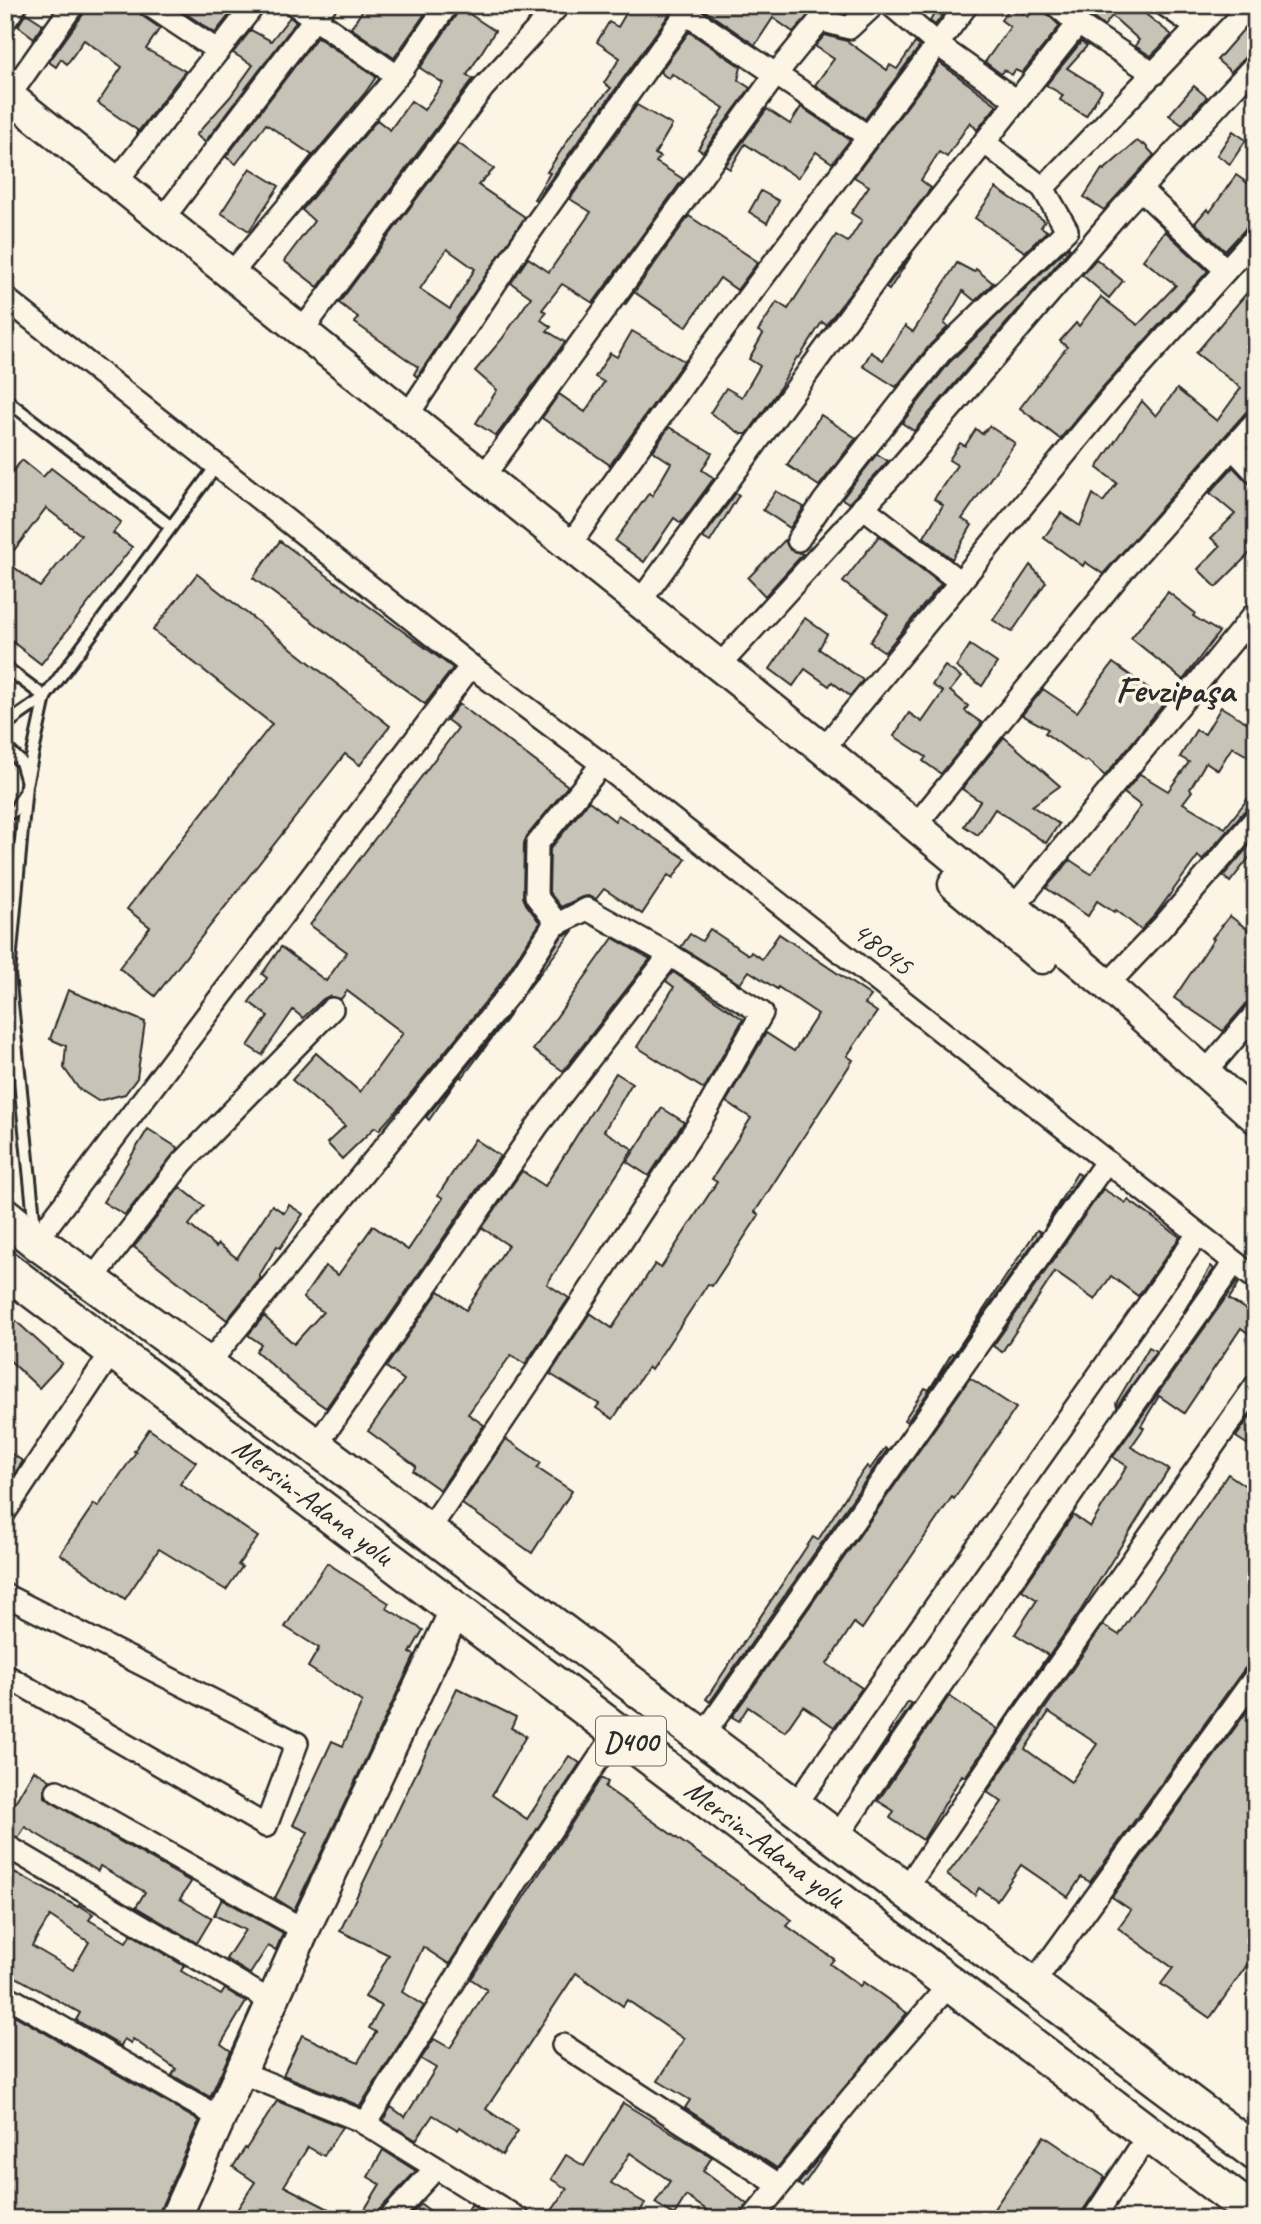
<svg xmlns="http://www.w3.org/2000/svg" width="1261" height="2224" viewBox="0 0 1261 2224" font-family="Caveat,sans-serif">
	<rect width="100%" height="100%" fill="#fcf5e5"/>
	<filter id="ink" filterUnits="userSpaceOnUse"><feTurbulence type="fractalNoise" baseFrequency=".0143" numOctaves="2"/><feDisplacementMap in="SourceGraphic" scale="14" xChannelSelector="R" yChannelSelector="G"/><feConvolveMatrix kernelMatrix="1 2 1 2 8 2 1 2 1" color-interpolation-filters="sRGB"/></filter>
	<g filter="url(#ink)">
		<!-- building -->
		<g fill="#c8c3b7" stroke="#2b2b2b" stroke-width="2" fill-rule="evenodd">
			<path d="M86 5H136L141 15 160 28 146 49 185 71 137 133V130L98 103 122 67 84 40 67 64 61 59 56 67 49 62 84 13Z"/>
			<path d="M173 5H237L215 33Z"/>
			<path d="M366 5H431L394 58 351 28Z"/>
			<path d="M460 5H469L465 11 495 31 467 75 473 79 318 287 284 261 314 221 302 210 377 120 390 130 411 101 424 110 443 83 420 68 458 12Z"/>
			<path d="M631 5H676L536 200 534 199 550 173 547 172 577 126 611 88 604 83 620 58 597 42 609 22 618 27Z"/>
			<path d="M705 5H854L845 13 823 7 815 8 793 32 773 18 755 45 704 10Z"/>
			<path d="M917 5H950L935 25 930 21 933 16Z"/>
			<path d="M1012 5 1028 17 1038 5H1043L1047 14 1060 26 1022 73 1015 70 1012 75 1004 70 1001 74 985 62 1010 27 1001 20Z"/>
			<path d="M1085 5H1134L1172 35 1151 56 1135 46 1139 40 1112 16 1104 26 1082 10Z"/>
			<path d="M26 13 43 24 34 38 18 26Z"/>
			<path d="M1256 15V51L1247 55 1231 72 1217 60Z"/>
			<path d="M290 17 296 22 205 142 196 135 230 97 253 65 233 53 251 30 271 41Z"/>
			<path d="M689 32 741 67 738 80 750 88 703 152 698 149 724 108 672 74 669 79 660 72Z"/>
			<path d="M825 35 847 41 887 70 890 65 897 69 915 43 920 46 865 119 815 85 834 59 815 46Z"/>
			<path d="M317 37 376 77 365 93 282 193 312 155 266 124 236 164 226 157Z"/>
			<path d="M1081 42 1087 46 1067 68 1102 90 1086 116 1060 100 1063 95 1046 85Z"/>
			<path d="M940 63 997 105 977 130 970 122 947 157 939 152 921 180 931 188 826 325 822 322 799 358 797 357 778 391 747 434H741L710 413 726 388 742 397 760 366 749 359 763 334 758 331 777 302 788 309 836 235 848 242 862 220 851 213 869 186 854 177Z"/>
			<path d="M1194 86 1207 97 1182 125 1169 115Z"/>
			<path d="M637 105 672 125 655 154 660 157 656 162 683 179 593 303 562 284 542 310 546 312 541 320 551 327 547 331 565 342 496 436 476 423 497 390 475 371 502 339 531 297 511 283 528 258 549 272 591 212 570 199Z"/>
			<path d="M801 107 850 140 832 163 816 152 798 178 745 144 730 169 725 166 767 109 790 124Z"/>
			<path d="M1233 131 1246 140 1230 164 1217 155Z"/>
			<path d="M1137 141 1143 145 1144 144 1154 155 1104 210 1084 197 1102 169 1104 170Z"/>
			<path d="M458 143 494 169 478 185 525 217 417 377 414 374 418 367 355 323 358 317 339 303ZM447 249 475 269 450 309 420 289Z"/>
			<path d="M250 168 279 186 249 231 221 213Z"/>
			<path d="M1236 175 1256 189V224L1246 228 1225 251 1195 223 1207 209 1210 212Z"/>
			<path d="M996 188 1045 221 1041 227 1047 231 1025 252 975 218Z"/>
			<path d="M761 191 779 201 767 223 749 212Z"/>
			<path d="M689 216 758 262 737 290 720 278 686 327 634 292 625 305Z"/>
			<path d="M1165 231 1208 271 1102 388 1060 439 1020 408 1067 347 1060 341 1076 323 1079 326 1101 297 1138 325 1176 285 1143 260Z"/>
			<path d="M1068 247 1070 249 914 431 902 423 950 362Z"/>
			<path d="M913 253 889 290 886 288 896 274Z"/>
			<path d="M1096 259 1123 281 1109 298 1082 275Z"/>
			<path d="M957 263 974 272 976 269 993 283 975 301 963 291 944 324 948 327 930 345 896 387 863 366 871 352 883 360 905 326 913 332Z"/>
			<path d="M1256 282V408L1246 412 1103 574 1085 562 1083 566 1044 538 1061 513 1080 526 1093 494 1103 502 1117 483 1097 468 1142 401 1156 416 1177 389 1217 421 1241 388 1196 353Z"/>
			<path d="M632 331 684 361 610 465 542 418 559 394 585 412 604 382 595 377 610 353 617 357Z"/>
			<path d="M821 415 856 438 819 486 787 465Z"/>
			<path d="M989 426 1015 443 962 519 972 525 952 559 924 537 943 505 934 499 957 465 949 460 960 443 965 446 976 429 982 434Z"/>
			<path d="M669 427 712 453 702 470 714 478 681 523 674 518 644 562 615 541 649 493 652 496 671 463 653 451Z"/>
			<path d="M877 454 888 461 849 503 842 499Z"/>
			<path d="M22 460 43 477 51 468 121 522 113 533 132 547 41 664 5 636V481ZM46 508 81 535 40 587 6 561Z"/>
			<path d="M1233 467 1247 482 1256 486V547L1216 587 1198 569 1220 546 1211 538 1235 514 1210 493Z"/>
			<path d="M776 491 804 507 790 528 763 510Z"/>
			<path d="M736 493 739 495 710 542 703 538Z"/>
			<path d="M879 536 941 584 885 652 870 642 888 615 843 582Z"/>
			<path d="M785 540 790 550 803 554 765 596 748 578Z"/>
			<path d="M280 541 453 668 425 704 253 578Z"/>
			<path d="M1030 565 1046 582 1012 632 993 620Z"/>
			<path d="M197 574 390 726 360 765 345 754 155 996 119 968 150 927 127 909 272 724 153 630Z"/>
			<path d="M1168 592 1195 613 1193 616 1219 632 1183 680 1131 638Z"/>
			<path d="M805 618 827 634 819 649 863 680 850 696 832 682 829 686 805 669 793 686 770 669Z"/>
			<path d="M970 645 997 663 982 686 956 667Z"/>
			<path d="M1113 663 1166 701 1105 776 1087 760 1085 762 1045 733 1048 729 1022 715 1043 689 1077 712Z"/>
			<path d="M945 666 961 677 950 691 968 706 965 711 982 723 941 774 923 761 926 757 894 736 909 713 922 722 943 692 932 685Z"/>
			<path d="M459 704 568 786 527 836 524 843 523 897 526 904 540 923 499 985 404 1102 379 1130 375 1127 342 1159 327 1143 345 1126 292 1080 316 1053 360 1092 403 1033 347 991 341 999 329 996 323 999 303 1018 293 1010 262 1055 248 1046 268 1016 249 1002 267 978 262 974 281 947 326 981 347 952 310 925 458 728 447 720Z"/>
			<path d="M1221 707 1256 728V761L1232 747 1218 770 1206 762 1190 789 1192 791 1183 803 1225 828 1256 788V805L1246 809 1202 860 1198 856 1155 915 1141 930 1116 910 1114 912 1097 901 1088 916 1046 888 1070 860 1091 874 1141 806 1124 793 1140 774 1168 791 1189 762 1180 757 1196 730 1205 734Z"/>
			<path d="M1004 737 1060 786 1032 806 1059 824 1046 843 995 809 978 835 964 826 980 801 962 789Z"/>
			<path d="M589 801 615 821 618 815 686 859 673 878 668 875 642 914 604 889 596 899 588 896 582 897 561 907 549 892 550 849Z"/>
			<path d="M1256 838V849L1230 882 1223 876Z"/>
			<path d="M1230 916 1256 936V1000L1246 1004 1223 1031 1174 998 1214 939 1212 938Z"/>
			<path d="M710 929 749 955 751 952 762 959 779 934 871 996 865 1004 877 1012 847 1056 853 1060 755 1212 759 1215 712 1286 708 1284 651 1370 648 1367 613 1419 596 1408 599 1404 550 1374 590 1313 612 1328 655 1264 661 1268 717 1182 712 1179 751 1118 726 1102 766 1033 794 1051 818 1014 778 987 777 989 749 971 740 984 681 947 690 934 702 941Z"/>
			<path d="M572 932 525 993 562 936Z"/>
			<path d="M613 938 650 959 563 1071 533 1050Z"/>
			<path d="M673 972 743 1019 704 1089 637 1047 674 987 666 981Z"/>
			<path d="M68 990 145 1022 137 1078 125 1094 98 1101 79 1089 64 1068 66 1046 50 1039Z"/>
			<path d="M511 1013 462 1078 460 1076 429 1120 426 1117Z"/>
			<path d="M616 1073 632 1083 604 1131 633 1149 547 1284 569 1298 525 1364 511 1355 468 1414 484 1425 440 1490 413 1471 416 1466 368 1431 404 1380 386 1367 439 1291 466 1310 508 1245 482 1228 522 1171 545 1186Z"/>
			<path d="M662 1108 684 1122 649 1176 627 1162Z"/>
			<path d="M148 1129 178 1148 125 1215 103 1202Z"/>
			<path d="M475 1139 500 1156 326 1408 299 1389 256 1351 261 1344 248 1335 264 1316 294 1344 323 1312 303 1298 325 1266 338 1275 373 1226 408 1250 443 1198 438 1195Z"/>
			<path d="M1077 1173 1081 1175 1045 1226Z"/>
			<path d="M180 1187 204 1206 189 1225 216 1247 218 1244 237 1258 272 1205 284 1213 289 1205 303 1214 280 1248 277 1246 259 1276 261 1278 227 1320 134 1247Z"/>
			<path d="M1103 1189 1126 1203 1128 1200 1180 1237 1138 1296 1111 1276 1095 1300 1055 1272 1002 1352 993 1346Z"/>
			<path d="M1037 1230 1041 1232 907 1422 904 1420 925 1388 929 1390 952 1353 954 1354Z"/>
			<path d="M1211 1266 1214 1269 1183 1313Z"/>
			<path d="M1237 1282 1239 1283 1229 1299 1256 1316V1339L1241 1328 1184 1413 1159 1396 1141 1426 1144 1428 1131 1447 1169 1469 1081 1610 999 1728 1048 1655 1015 1634 1037 1600 1022 1590 1073 1515 1090 1527 1127 1466 1113 1457Z"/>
			<path d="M5 1311 62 1363 39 1388 5 1356Z"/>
			<path d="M1149 1347 1156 1351 1117 1406 1116 1403Z"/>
			<path d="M970 1378 1016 1408 954 1499 952 1497 862 1629 854 1623 827 1664 862 1688 834 1727 803 1706 785 1732 748 1707 739 1721 732 1717Z"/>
			<path d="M1256 1408V1450L1236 1437Z"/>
			<path d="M149 1429 196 1462 180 1484 258 1537 238 1565 242 1567 226 1590 159 1549 125 1599 60 1554 94 1504 98 1507 136 1452 134 1451Z"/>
			<path d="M506 1439 541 1463 537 1468 572 1491 532 1553 462 1504Z"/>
			<path d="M885 1448 887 1450 710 1702 706 1699 813 1537 818 1540 855 1482 867 1466 870 1469Z"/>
			<path d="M5 1450 23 1461 5 1488Z"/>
			<path d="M1228 1474 1256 1493V1663L1245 1668 1090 1882 1081 1877 1068 1897 1021 1865 997 1900 979 1888 975 1895 947 1875 1002 1802 987 1792 1103 1625 1119 1635ZM1049 1712 1097 1744 1071 1782 1025 1749Z"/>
			<path d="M327 1563 389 1603 386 1608 423 1630 410 1653 415 1655 294 1910 275 1898 308 1832 293 1825 332 1741 343 1746 362 1702 308 1667 319 1648 285 1627Z"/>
			<path d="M457 1688 516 1717 511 1728 526 1736 492 1795 527 1819 569 1756 580 1763 449 1964 423 1947 402 1992 424 2006 360 2106 283 2075 302 2035 358 2062 376 2032 369 2028 382 2006 365 1997 389 1955 340 1931Z"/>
			<path d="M949 1696 998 1729 965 1777 962 1775 923 1840 890 1818 894 1811 878 1801Z"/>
			<path d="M1256 1699V1952L1210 2018 1161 1984 1173 1968 1118 1928 1131 1910 1112 1897Z"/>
			<path d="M908 1702 912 1704 859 1781 890 1734 888 1733Z"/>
			<path d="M34 1770 50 1780 44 1790 45 1797 51 1802 191 1882 180 1899 212 1918 197 1943 136 1907 145 1892 100 1866 98 1871 25 1827 18 1838 5 1831V1798L14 1804Z"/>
			<path d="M601 1778 608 1782 605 1787 792 1920 787 1926 834 1959 830 1964 860 1986 863 1982 907 2013 777 2168 685 2108 690 2100 658 2081 684 2039 627 2000 623 2006 576 1973 486 2109 518 2131 502 2155 460 2127 458 2130 433 2115 416 2140 383 2120 391 2107 405 2117 436 2068 421 2059 434 2039 450 2048 487 1990 471 1979Z"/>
			<path d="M5 1867 78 1907 79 1905 93 1914 89 1920 126 1942 131 1934 184 1966 181 1971 221 1995 225 1989 246 2002 221 2044 231 2051 210 2097 172 2075 176 2069 133 2039 131 2043 124 2039 121 2046 76 2020 80 2013 5 1971ZM50 1916 89 1942 73 1970 32 1946Z"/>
			<path d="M222 1899 283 1933 276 1950 268 1946 250 1974 226 1959 245 1930 214 1915Z"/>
			<path d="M5 2010 199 2121 156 2219H5Z"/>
			<path d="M277 2101 342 2127 324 2156 308 2147 284 2186 348 2219H231L255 2182 233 2167 245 2148 246 2149Z"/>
			<path d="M623 2103 712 2157 703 2171 747 2204 739 2219H720L686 2196 674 2215 655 2203 670 2181 630 2153 611 2183 645 2203 636 2219H546L567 2189 551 2179 566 2155 584 2166Z"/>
			<path d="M840 2132 802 2187 798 2184Z"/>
			<path d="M1044 2136 1105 2177 1082 2212 1080 2219H987Z"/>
			<path d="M383 2150 416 2171 379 2210 376 2219H359L380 2184 368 2177Z"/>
			<path d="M421 2204 441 2219H407Z"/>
			<path d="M471 2205 494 2219H462Z"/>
		</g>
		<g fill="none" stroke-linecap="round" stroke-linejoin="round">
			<defs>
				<g id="service">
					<path d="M5 399 170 526"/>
					<path d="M5 667 45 697"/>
					<path d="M5 725 45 697 217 465"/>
					<path d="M5 747 21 762 26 779"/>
					<path d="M5 816 15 810 23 795"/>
					<path d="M35 1228 9 974 26 785 45 697"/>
				</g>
				<g id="minor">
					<path d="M149 5 218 51"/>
					<path d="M295 5 397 76"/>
					<path d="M891 5 938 45 1017 101"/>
					<path d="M1056 5 1078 24 1154 74"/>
					<path d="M1165 5 1198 28"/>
					<path d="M686 14 869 137"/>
					<path d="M5 21 16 5"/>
					<path d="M9 96 73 5"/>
					<path d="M115 183 254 5"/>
					<path d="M1043 188 1219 5"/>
					<path d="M1140 189 1226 270"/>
					<path d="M162 220 325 5"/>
					<path d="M230 275 403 69 447 5"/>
					<path d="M5 298 471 666 602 764 1256 1279"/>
					<path d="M301 332 483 88 559 5"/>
					<path d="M407 416 522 243 692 5"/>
					<path d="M1232 447 1256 473"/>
					<path d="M483 477 776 74 820 20 849 28 874 5"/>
					<path d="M863 507 960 582"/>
					<path d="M798 540 824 501 940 353 1067 230 1043 188 984 142"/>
					<path d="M569 546 695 368 967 5"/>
					<path d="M639 603 886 266 1078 24"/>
					<path d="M719 666 902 465 1120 211 1256 64"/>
					<path d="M823 749 1112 397 1256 237"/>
					<path d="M915 826 1124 569 1256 421"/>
					<path d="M1014 907 1256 612"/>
					<path d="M1107 985 1162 927 1256 818"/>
					<path d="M1204 1074 1256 1013"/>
					<path d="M36 1241 471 666"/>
					<path d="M91 1281 182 1163 332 1009"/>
					<path d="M207 1365 510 993 556 922 536 896 537 844 602 764"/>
					<path d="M316 1446 538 1125 670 955"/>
					<path d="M5 1512 113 1350"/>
					<path d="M428 1531 536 1372 700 1122 762 1013 670 955 587 909 552 927"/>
					<path d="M5 1595 297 1743 266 1826 5 1675"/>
					<path d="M702 1737 1106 1162"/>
					<path d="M57 1791 304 1930"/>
					<path d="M794 1807 1198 1234"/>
					<path d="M836 1838 1104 1447 1234 1263"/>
					<path d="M5 1845 272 2002"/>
					<path d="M905 1890 1025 1713 1256 1385"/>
					<path d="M1032 1985 1256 1676"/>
					<path d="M5 1995 220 2118"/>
					<path d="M563 2045 779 2185"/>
					<path d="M240 2072 359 2120 519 2219"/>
					<path d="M365 2124 517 1881 617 1731"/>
					<path d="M389 2219 436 2168"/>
					<path d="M752 2219 852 2097 950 1984"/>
					<path d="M1093 2219 1149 2134"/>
				</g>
				<g id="secondary">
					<path d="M5 93 823 749 1107 985 1256 1118"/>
					<path d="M954 884 1042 958"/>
					<path d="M175 2219 304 1930 456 1609"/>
				</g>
				<g id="trunk">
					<path d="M5 1216 36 1241 207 1365 1256 2153"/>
					<path d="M5 1269 1256 2215"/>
				</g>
			</defs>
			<!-- service casing -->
			<use href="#service" stroke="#2b2b2b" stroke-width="16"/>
			<!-- minor casing -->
			<use href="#minor" stroke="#2b2b2b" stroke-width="26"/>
			<!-- secondary casing -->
			<use href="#secondary" stroke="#2b2b2b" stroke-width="35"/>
			<!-- trunk casing -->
			<use href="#trunk" stroke="#2b2b2b" stroke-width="40"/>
			<!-- service -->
			<use href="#service" stroke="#fcf5e5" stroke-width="10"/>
			<!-- minor -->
			<use href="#minor" stroke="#fcf5e5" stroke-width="21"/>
			<!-- secondary -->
			<use href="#secondary" stroke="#fcf5e5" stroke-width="30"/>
			<!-- trunk -->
			<use href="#trunk" stroke="#fcf5e5" stroke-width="35"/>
		</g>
	</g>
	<g text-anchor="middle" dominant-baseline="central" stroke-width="7" stroke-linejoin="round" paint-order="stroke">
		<!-- shield labels -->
		<rect fill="#fcf5e5" stroke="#6a6863" stroke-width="2" x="596" y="1716.5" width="70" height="49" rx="5"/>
		<g font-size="28" font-weight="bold" fill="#2b2b2b">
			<text x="631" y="1741">D400</text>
		</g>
		<!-- street labels -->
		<g font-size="30" fill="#2b2b2b" stroke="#fcf5e5">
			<text transform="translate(883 948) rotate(38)">48045</text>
			<text transform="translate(313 1501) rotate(37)">Mersin-Adana yolu</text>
			<text transform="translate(765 1843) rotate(37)">Mersin-Adana yolu</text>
		</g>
		<!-- district labels -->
		<g font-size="37" font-weight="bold" fill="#2b2b2b" stroke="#fcf5e5">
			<text x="1175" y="689">Fevzipaşa</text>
		</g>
	</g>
	<!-- margin -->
	<rect width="1261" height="2224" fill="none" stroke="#fcf5e5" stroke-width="28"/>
	<rect x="14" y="14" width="1233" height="2196" fill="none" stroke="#2b2b2b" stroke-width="2.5" filter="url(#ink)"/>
</svg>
